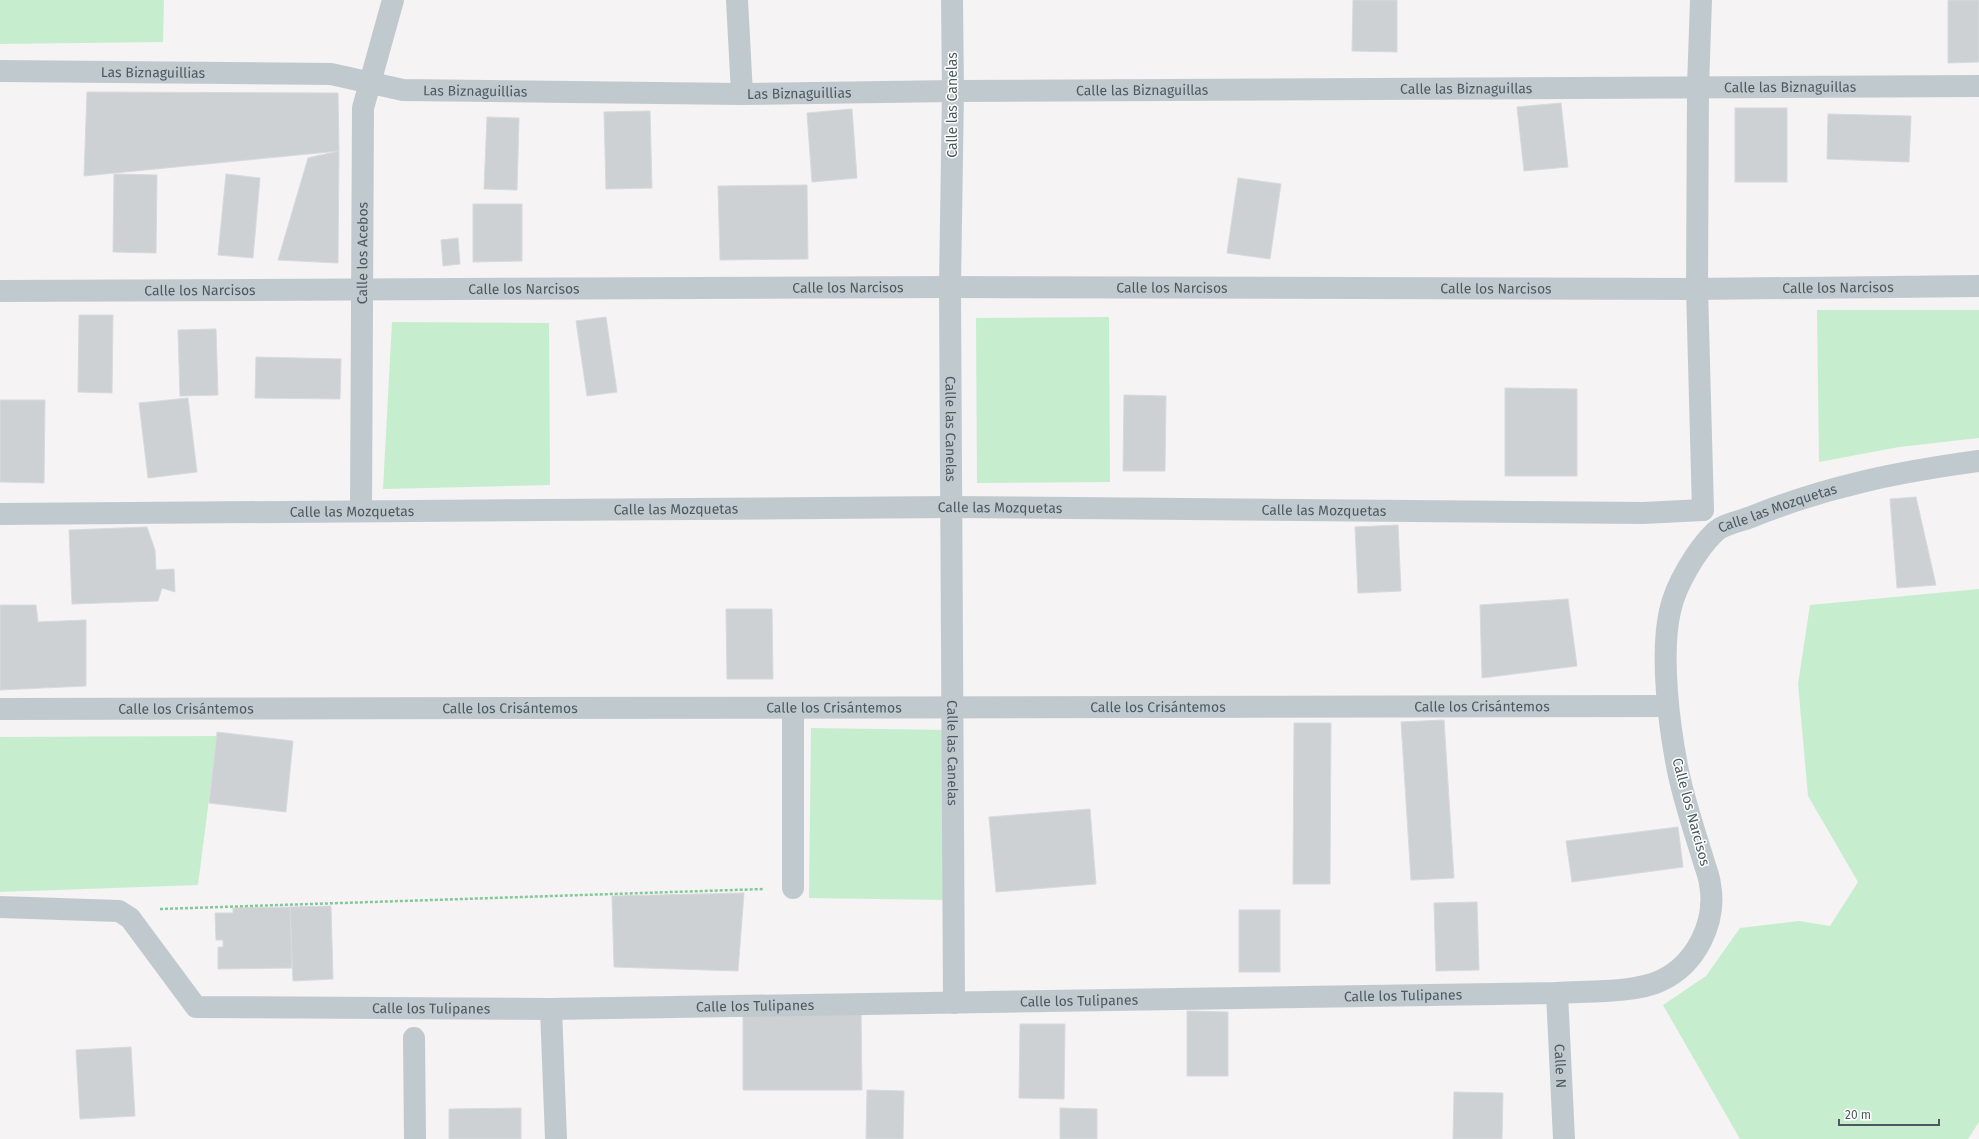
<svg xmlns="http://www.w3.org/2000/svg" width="1979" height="1139" viewBox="0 0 1979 1139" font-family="'Fira Sans',sans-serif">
	<rect width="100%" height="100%" fill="#f5f3f3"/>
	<!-- green -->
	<g fill="#c6eece">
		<path d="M0 0H164L163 42 0 44Z"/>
		<path d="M1817 310H1979V438L1899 447 1819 462Z"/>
		<path d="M1109 317 1110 482 977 483 976 318Z"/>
		<path d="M392 322 549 323 550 485 383 489Z"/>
		<path d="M1979 589V1122L1968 1139H1740L1663 1005 1706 976 1740 928 1799 921 1830 926 1858 882 1808 796 1798 684 1810 605Z"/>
		<path d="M811 728 948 730 945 900 809 898Z"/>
		<path d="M217 736 198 885 0 892V737Z"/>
	</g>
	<!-- building -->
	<g fill="#cdd1d4" stroke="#d7dadd">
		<path d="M1353 0H1397V52L1352 51Z"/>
		<path d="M1948 0H1979V62L1948 63Z"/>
		<path d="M87 92 338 93 339 151 84 176Z"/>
		<path d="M1561 103 1568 167 1524 171 1517 107Z"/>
		<rect x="1735" y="108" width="52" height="74"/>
		<path d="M852 109 857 178 812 182 807 113Z"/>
		<path d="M650 111 652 188 606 189 604 112Z"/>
		<path d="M1828 114 1911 116 1909 162 1827 159Z"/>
		<path d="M487 117 519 118 517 190 484 189Z"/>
		<path d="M339 151 338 263 278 260 308 158Z"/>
		<path d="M114 174 157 175 156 253 113 252Z"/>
		<path d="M226 174 260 178 253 258 218 255Z"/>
		<path d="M1238 178 1281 184 1270 259 1227 253Z"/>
		<path d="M807 185 808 259 720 260 718 186Z"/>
		<path d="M473 204H522V261L473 262Z"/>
		<path d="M458 238 460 264 443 266 441 240Z"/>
		<path d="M79 315H113L112 393 78 392Z"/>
		<path d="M606 317 617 392 587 396 576 321Z"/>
		<path d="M216 329 218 395 180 396 178 330Z"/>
		<path d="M256 357 341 359 340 399 255 398Z"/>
		<path d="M1505 388 1577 389V476H1505Z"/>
		<path d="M1124 395 1166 396 1165 471H1123Z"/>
		<path d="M188 398 197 472 148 478 139 403Z"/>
		<path d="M0 400H45L44 483 0 482Z"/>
		<path d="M1916 497 1936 585 1897 588 1890 499Z"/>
		<path d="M1398 525 1401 591 1358 593 1355 527Z"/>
		<path d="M147 527 155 550 156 570 174 569 175 592 162 588 158 601 72 604 69 530Z"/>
		<path d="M1568 599 1577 666 1482 678 1480 605Z"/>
		<path d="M0 605H36L38 622 86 620V686L0 690Z"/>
		<path d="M726 609H772L773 679H727Z"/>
		<path d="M1444 720 1454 878 1411 880 1401 722Z"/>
		<path d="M1294 723H1331L1330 884H1293Z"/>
		<path d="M217 732 293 741 286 812 209 803Z"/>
		<path d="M1090 809 1096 884 996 892 989 817Z"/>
		<path d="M1678 827 1683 867 1572 882 1566 841Z"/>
		<path d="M744 893 738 971 614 967 612 896Z"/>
		<path d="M1477 902 1479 970 1436 971 1434 903Z"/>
		<path d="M331 906 333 979 293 981 290 907Z"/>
		<path d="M290 907 292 968 218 969V947H223V940H216L215 913H233V908Z"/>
		<rect x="1239" y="910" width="41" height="62"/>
		<path d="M861 1005 862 1090H743V1009Z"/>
		<path d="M1187 1011 1228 1012V1076H1187Z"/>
		<path d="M1020 1024H1065L1064 1099 1019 1098Z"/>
		<path d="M131 1047 135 1116 80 1119 76 1050Z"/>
		<path d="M867 1090 904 1091 903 1139H866Z"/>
		<path d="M1454 1092 1503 1093 1502 1139H1453Z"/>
		<path d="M521 1108V1139H449V1109Z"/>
		<path d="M1060 1108 1097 1109V1139H1060Z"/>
	</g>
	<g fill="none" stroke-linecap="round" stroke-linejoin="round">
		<!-- path -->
		<path stroke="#80ca98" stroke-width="2.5" stroke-dasharray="3 2" stroke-linecap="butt" d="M160 909 764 889"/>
		<!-- minor -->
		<g stroke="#c0cace" stroke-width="22">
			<path d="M737 0 742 94"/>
			<path id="s1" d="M952 0 953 91 950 287 954 1003"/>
			<path d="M1701 0 1698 87 1697 289 1703 510"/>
			<path id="s2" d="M0 71 331 74 403 90 742 94 953 91 1979 86"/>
			<path id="s3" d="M0 291 950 287 1697 289 1979 286"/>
			<path id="s4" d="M361 510 363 108 393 0"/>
			<path id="s5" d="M0 514 951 507 1643 513 1703 510"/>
			<path id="s6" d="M0 709 1668 706"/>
			<path d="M793 888V708"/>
			<path id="s7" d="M0 907 119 911 130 918 196 1007 551 1009 1557 993C1585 991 1635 993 1660 981 1696 965 1717 922 1710 884 1709 875 1705 867 1703 859 1694 830 1684 800 1678 771 1669 726 1660 655 1670 611 1675 586 1697 549 1715 532 1723 524 1741 521 1751 517 1828 486 1898 472 1979 461"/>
			<path id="s8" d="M1557 993 1564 1139"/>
			<path d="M551 1009 556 1139"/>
			<path d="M414 1038 415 1139"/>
		</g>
	</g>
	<g text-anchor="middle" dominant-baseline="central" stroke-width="3" stroke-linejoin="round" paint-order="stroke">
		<!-- street labels -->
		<g font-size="14" fill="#4c5a5f" stroke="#fff">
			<text stroke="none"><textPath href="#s2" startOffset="153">Las Biznaguillias</textPath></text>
			<text stroke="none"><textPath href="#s2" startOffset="1792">Calle las Biznaguillas</textPath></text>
			<text stroke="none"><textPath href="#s2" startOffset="1468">Calle las Biznaguillas</textPath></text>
			<text stroke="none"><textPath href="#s2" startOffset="1144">Calle las Biznaguillas</textPath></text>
			<text stroke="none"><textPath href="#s2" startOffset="477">Las Biznaguillias</textPath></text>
			<text stroke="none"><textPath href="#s2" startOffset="801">Las Biznaguillias</textPath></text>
			<text transform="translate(952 105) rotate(-90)">Calle las Canelas</text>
			<text stroke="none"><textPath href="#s4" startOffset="257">Calle los Acebos</textPath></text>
			<text stroke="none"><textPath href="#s3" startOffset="1838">Calle los Narcisos</textPath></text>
			<text stroke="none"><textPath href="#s3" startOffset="848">Calle los Narcisos</textPath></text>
			<text stroke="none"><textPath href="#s3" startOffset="1172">Calle los Narcisos</textPath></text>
			<text stroke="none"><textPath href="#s3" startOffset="1496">Calle los Narcisos</textPath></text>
			<text stroke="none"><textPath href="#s3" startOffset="524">Calle los Narcisos</textPath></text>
			<text stroke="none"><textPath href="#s3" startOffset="200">Calle los Narcisos</textPath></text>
			<text stroke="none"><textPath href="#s1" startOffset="429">Calle las Canelas</textPath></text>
			<text stroke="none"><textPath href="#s7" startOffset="2263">Calle las Mozquetas</textPath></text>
			<text stroke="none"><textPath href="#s5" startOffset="1000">Calle las Mozquetas</textPath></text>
			<text stroke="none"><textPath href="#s5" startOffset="676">Calle las Mozquetas</textPath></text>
			<text stroke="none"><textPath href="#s5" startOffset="352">Calle las Mozquetas</textPath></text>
			<text stroke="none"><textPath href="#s5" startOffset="1324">Calle las Mozquetas</textPath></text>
			<text stroke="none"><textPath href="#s6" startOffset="1158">Calle los Crisántemos</textPath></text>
			<text stroke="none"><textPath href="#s6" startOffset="1482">Calle los Crisántemos</textPath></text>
			<text stroke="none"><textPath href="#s6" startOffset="834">Calle los Crisántemos</textPath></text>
			<text stroke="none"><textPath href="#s6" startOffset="510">Calle los Crisántemos</textPath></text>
			<text stroke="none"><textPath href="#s6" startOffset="186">Calle los Crisántemos</textPath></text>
			<text stroke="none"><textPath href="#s1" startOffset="753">Calle las Canelas</textPath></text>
			<text transform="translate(1691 812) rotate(75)">Calle los Narcisos</text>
			<text stroke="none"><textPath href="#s7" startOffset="1450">Calle los Tulipanes</textPath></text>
			<text stroke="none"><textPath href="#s7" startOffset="1126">Calle los Tulipanes</textPath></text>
			<text stroke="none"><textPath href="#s7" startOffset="802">Calle los Tulipanes</textPath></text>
			<text stroke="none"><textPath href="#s7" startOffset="478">Calle los Tulipanes</textPath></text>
			<text stroke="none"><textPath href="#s8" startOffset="73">Calle N</textPath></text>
		</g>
	</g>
	<!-- scale -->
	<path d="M1839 1119v6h100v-6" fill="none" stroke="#4c5a5f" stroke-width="2"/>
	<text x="1845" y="1119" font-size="12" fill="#4c5a5f" stroke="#ffffff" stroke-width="3" paint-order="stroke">20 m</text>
</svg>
